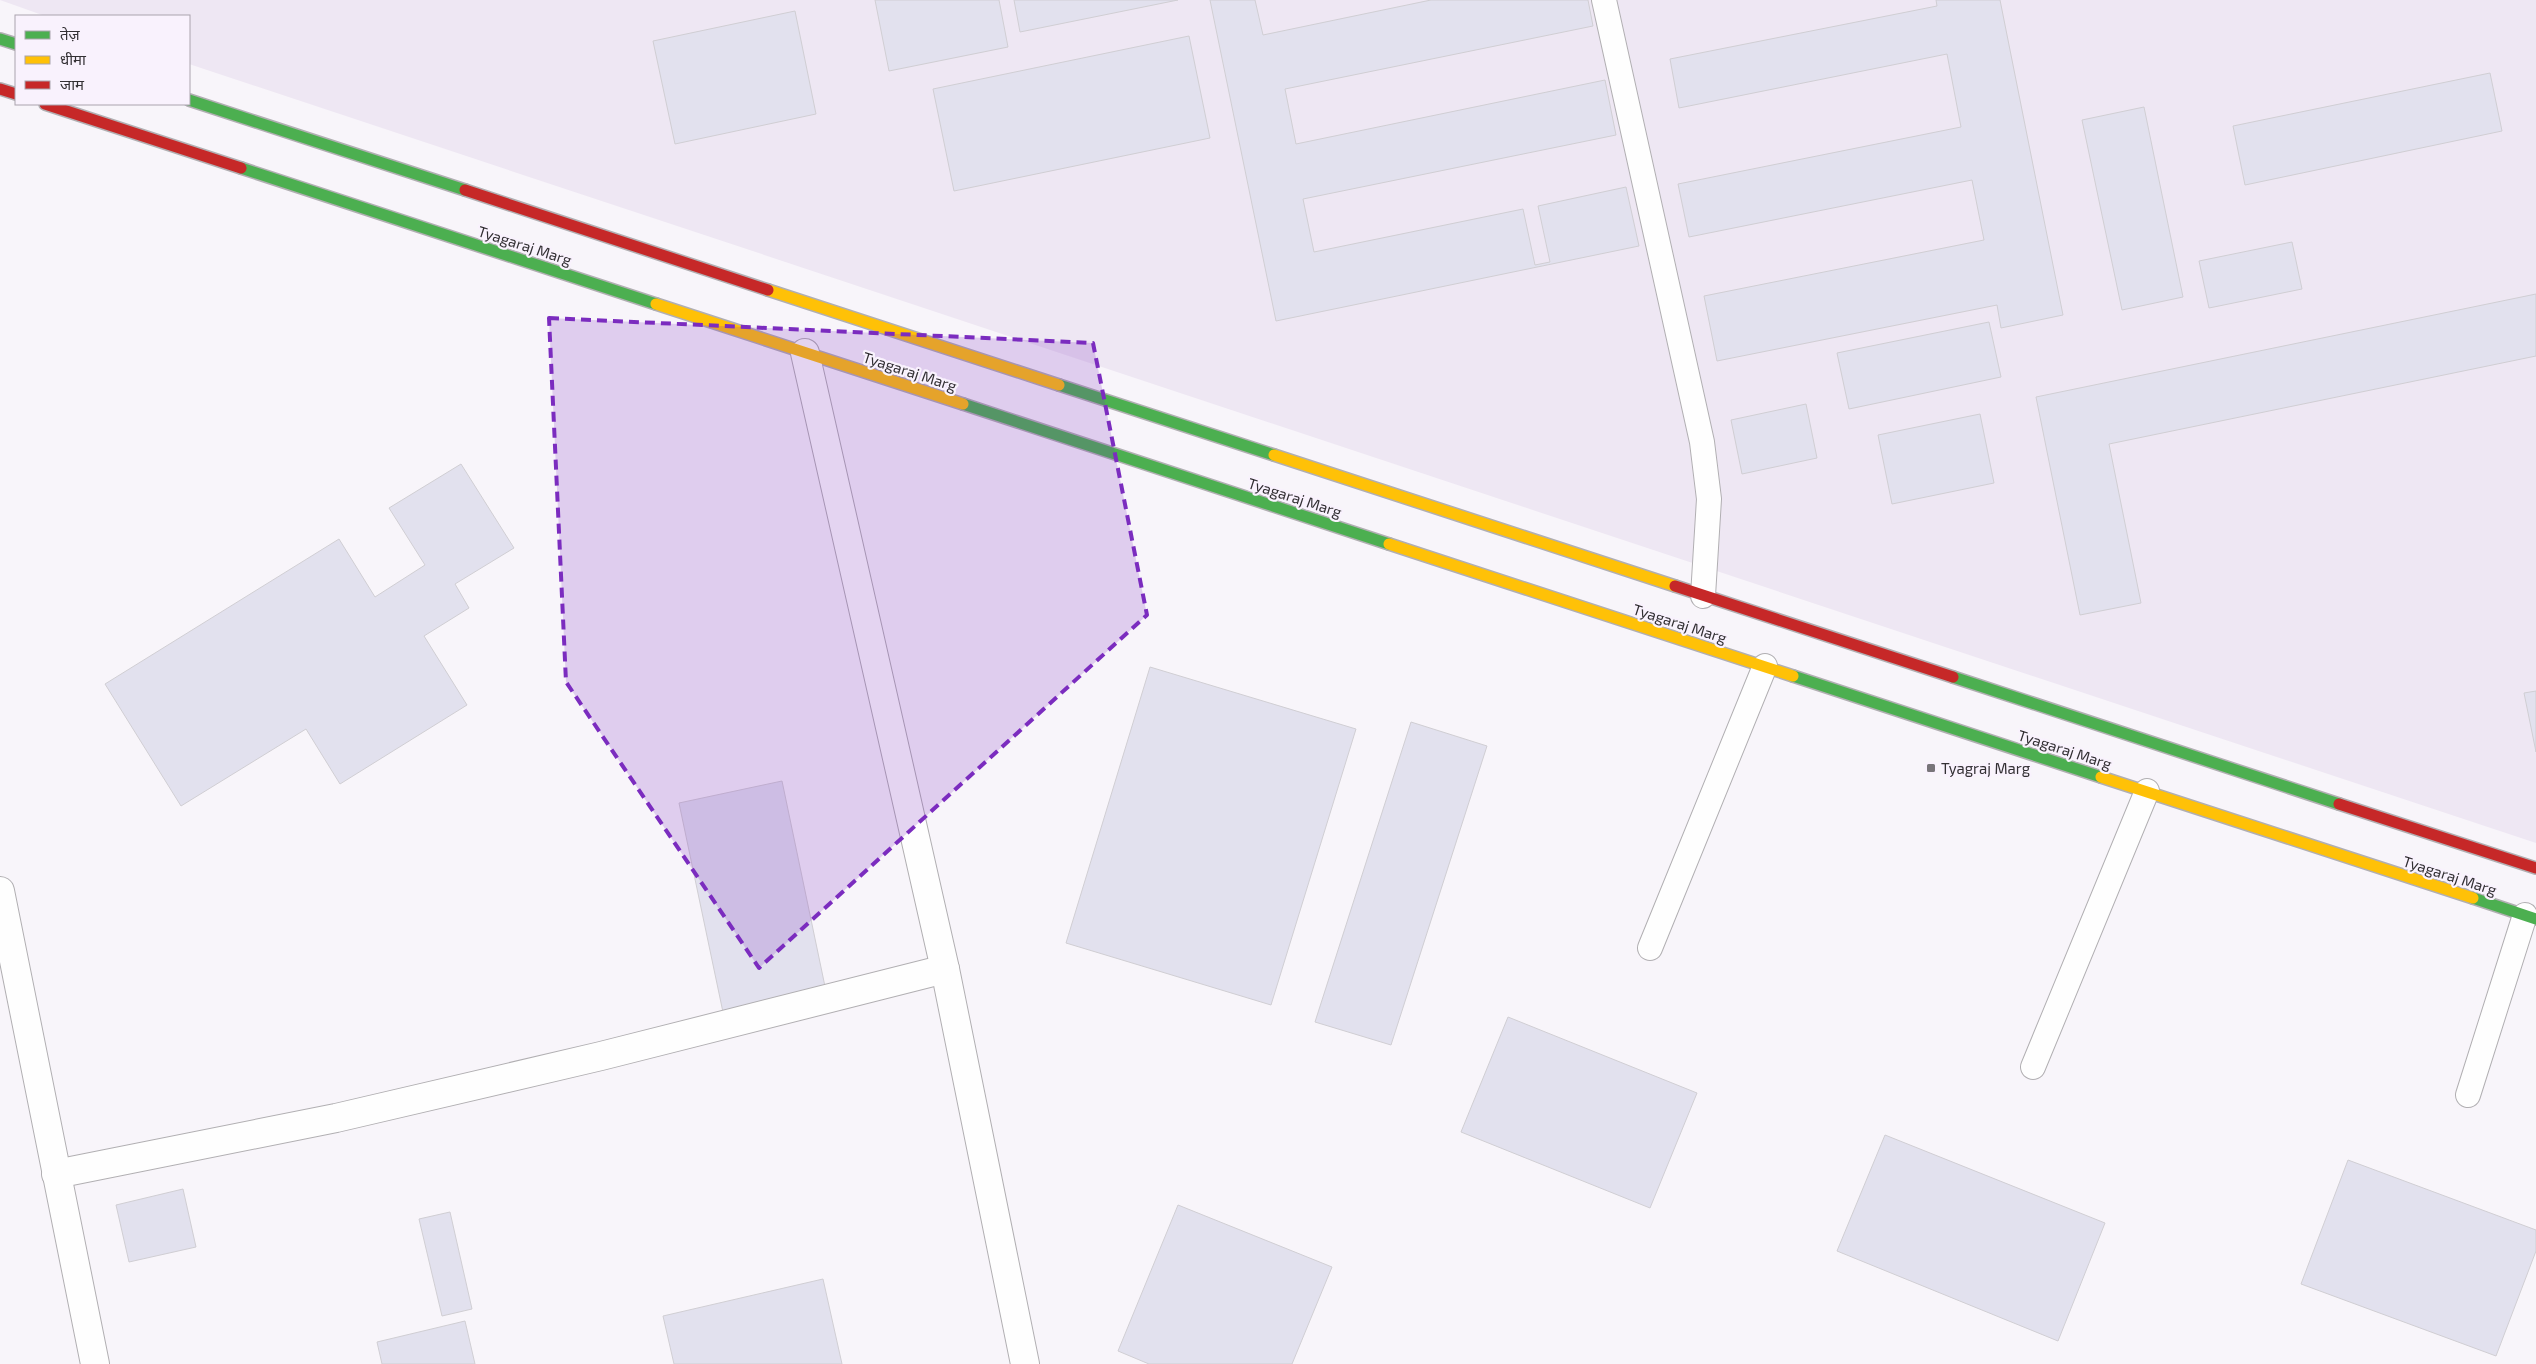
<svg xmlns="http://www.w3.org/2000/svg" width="2536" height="1364" viewBox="0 0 2536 1364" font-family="'Exo 2','Noto Sans Devanagari',sans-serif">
	<rect width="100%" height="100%" fill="#f8f5fa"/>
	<!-- built -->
	<path fill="#eee7f3" d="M0 0H2536V843L189 64V16H45Z"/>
	<!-- building -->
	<g fill="#e2e1ee" stroke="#d0ced3">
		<path d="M875 0H999L1008 47 889 71Z"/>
		<path d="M1014 0H1178L1020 32Z"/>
		<path d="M1210 0H1255L1263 35 1431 0H1588L1593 26 1285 89 1296 144 1605 80 1616 135 1303 199 1314 252 1523 209 1535 265 1550 262 1538 206 1626 187 1639 246 1276 321Z"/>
		<path d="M1936 0H2000L2063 315 2001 328 1997 305 1717 361 1704 296 1984 240 1972 180 1689 237 1678 184 1961 127 1947 54 1679 108 1670 59 1937 6Z"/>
		<path d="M795 11 816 114 675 144 653 41Z"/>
		<path d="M1189 36 1210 138 954 191 933 89Z"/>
		<path d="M2490 73 2502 131 2245 185 2233 126Z"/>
		<path d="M2144 107 2183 297 2122 310 2082 120Z"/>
		<path d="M2292 242 2302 289 2209 308 2199 261Z"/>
		<path d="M2536 294V356L2109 444 2141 603 2080 615 2036 397Z"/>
		<path d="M1989 322 2001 377 1849 409 1837 353Z"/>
		<path d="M1806 404 1817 458 1742 474 1731 420Z"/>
		<path d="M1980 414 1994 483 1892 504 1878 435Z"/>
		<path d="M461 464 514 548 455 584 469 608 424 636 467 705 340 784 306 729 181 806 105 684 339 539 375 597 425 565 389 508Z"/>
		<path d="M1150 667 1356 729 1271 1005 1066 943Z"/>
		<path d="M2536 691V752L2524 693Z"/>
		<path d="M1411 722 1487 746 1391 1045 1315 1022Z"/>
		<path d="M782 781 827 996 724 1017 679 803Z"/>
		<path d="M1508 1017 1697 1093 1650 1208 1461 1132Z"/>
		<path d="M1885 1135 2105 1223 2058 1341 1837 1251Z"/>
		<path d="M2348 1160 2536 1230V1251L2496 1356 2301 1284Z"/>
		<path d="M183 1189 196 1247 129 1262 116 1205Z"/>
		<path d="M1178 1205 1332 1267 1292 1364H1149L1118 1351Z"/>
		<path d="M450 1212 472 1309 442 1316 419 1219Z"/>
		<path d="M823 1279 842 1364H674L663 1316Z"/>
		<path d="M465 1321 475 1364H382L377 1342Z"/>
	</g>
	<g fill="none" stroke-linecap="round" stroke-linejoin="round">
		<defs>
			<g id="lane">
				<path d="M1604 0 1702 442 1709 499 1703 596"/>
				<path d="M1650 948 1765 666"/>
				<path d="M2033 1067 2147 791"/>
				<path d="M2468 1095 2525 915"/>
			</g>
			<g id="street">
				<path d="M805 353 945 969 1025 1364"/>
				<path d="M0 891 95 1364"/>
				<path d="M56 1174 336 1118 601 1056 945 969"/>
			</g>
			<g id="fast">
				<path d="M0 39 16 44"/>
				<path d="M189 100 465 190"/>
				<path d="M241 168 656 304"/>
				<path d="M1059 385 1274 455"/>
				<path d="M963 404 1389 544"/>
				<path d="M1793 676 2101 777"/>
				<path d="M1953 677 2339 804"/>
				<path d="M2473 898 2536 919"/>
			</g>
			<g id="slow">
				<path d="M768 290 1059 385"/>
				<path d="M656 304 963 404"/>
				<path d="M1274 455 1675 586"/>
				<path d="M1389 544 1793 676"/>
				<path d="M2101 777 2473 898"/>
			</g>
			<g id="jam">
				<path d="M0 89 16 94"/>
				<path d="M45 104 241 168"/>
				<path d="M465 190 768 290"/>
				<path d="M1675 586 1953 677"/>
				<path d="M2339 804 2536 868"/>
			</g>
		</defs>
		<!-- lane casing -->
		<use href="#lane" stroke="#b1afb2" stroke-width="26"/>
		<!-- street casing -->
		<use href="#street" stroke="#b1afb2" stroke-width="30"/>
		<!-- fast casing -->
		<use href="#fast" stroke="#b1afb2" stroke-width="14"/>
		<!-- slow casing -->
		<use href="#slow" stroke="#b1afb2" stroke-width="14"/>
		<!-- jam casing -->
		<use href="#jam" stroke="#b1afb2" stroke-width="14"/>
		<!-- lane -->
		<use href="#lane" stroke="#fefefe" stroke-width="24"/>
		<!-- street -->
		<use href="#street" stroke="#fefefe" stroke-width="28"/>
		<!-- fast -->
		<use href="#fast" stroke="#4caf50" stroke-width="11"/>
		<!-- slow -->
		<use href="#slow" stroke="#ffc107" stroke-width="11"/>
		<!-- jam -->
		<use href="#jam" stroke="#c62828" stroke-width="11"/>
	</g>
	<!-- marked area -->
	<path fill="#7b2cbf" fill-opacity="0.2" stroke="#7b2cbf" stroke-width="4" stroke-dasharray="10 6" stroke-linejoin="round" d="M549 318 1093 343 1147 615 759 968 566 682Z"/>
	<!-- markers -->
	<rect fill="#787579" stroke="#f9f2fd" stroke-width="2" x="1926" y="763" width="10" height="10" rx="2.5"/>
	<g text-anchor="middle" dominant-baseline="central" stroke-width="4.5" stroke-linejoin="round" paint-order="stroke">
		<!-- street labels -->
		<g font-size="15" fill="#333034" stroke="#f9f2fd">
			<text transform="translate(525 245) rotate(18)">Tyagaraj Marg</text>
			<text transform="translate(910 371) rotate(18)">Tyagaraj Marg</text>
			<text transform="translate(1295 497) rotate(18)">Tyagaraj Marg</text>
			<text transform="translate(1680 623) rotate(18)">Tyagaraj Marg</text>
			<text transform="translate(2065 749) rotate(18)">Tyagaraj Marg</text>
			<text transform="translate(2450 875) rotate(18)">Tyagaraj Marg</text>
		</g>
		<!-- poi labels -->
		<g font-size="15" fill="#333034" stroke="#f9f2fd" text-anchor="start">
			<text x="1941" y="768">Tyagraj Marg</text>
		</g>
	</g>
	<!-- legend -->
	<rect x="15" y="15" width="175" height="90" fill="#f9f2fd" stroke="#aaa4ad"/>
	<rect x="25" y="31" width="25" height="8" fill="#4caf50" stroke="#aaa4ad"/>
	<text x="60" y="40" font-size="15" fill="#333034">तेज़</text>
	<rect x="25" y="56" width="25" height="8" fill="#ffc107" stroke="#aaa4ad"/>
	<text x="60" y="65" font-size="15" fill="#333034">धीमा</text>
	<rect x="25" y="81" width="25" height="8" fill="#c62828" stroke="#aaa4ad"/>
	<text x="60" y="90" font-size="15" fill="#333034">जाम</text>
</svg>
